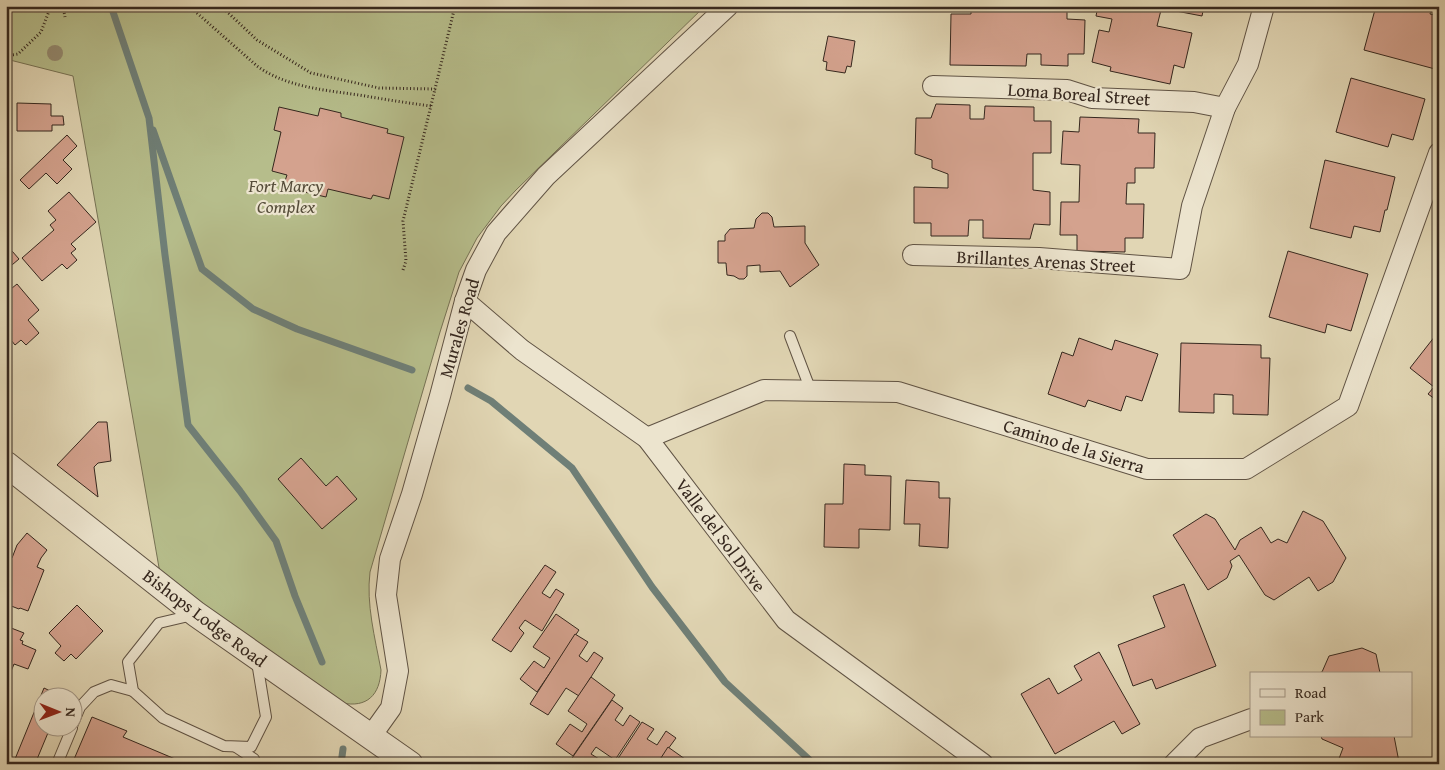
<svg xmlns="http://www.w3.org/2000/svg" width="1445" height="770" viewBox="0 0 1445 770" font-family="'Gentium Book Plus',serif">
	<rect width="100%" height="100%" fill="#e1d6b4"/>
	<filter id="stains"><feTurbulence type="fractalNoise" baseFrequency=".004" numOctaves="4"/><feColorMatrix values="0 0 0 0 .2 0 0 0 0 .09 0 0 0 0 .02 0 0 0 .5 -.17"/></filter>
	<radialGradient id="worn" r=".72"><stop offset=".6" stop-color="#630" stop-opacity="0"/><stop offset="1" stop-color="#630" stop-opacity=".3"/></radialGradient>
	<!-- green -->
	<path fill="#b6bd8b" stroke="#767254" d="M6 6H705L516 190 501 206 477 238 459 272 440 332 370 572C366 604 375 638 381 670 380 695 367 708 342 703L161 579 73 76 6 59Z"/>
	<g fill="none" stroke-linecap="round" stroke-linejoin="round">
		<!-- stream -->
		<g stroke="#6f7f77" stroke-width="7">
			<path d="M111 6 149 118 165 255 188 425 240 491 276 541 295 596 322 662"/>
			<path d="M153 130 202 269 253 309 297 329 412 370"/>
			<path d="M468 388 491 401 572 468 652 587 725 682 814 764"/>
			<path d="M341 764 343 749"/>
		</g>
	</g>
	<!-- building -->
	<g fill="#d4a28e" stroke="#35271e">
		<path d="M971 6H1067V19L1085 20 1084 54H1068V66L1041 65V54H1027L1026 66 950 65 951 14H971Z"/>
		<path d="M1098 6H1162L1157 26 1192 33 1184 68 1174 65 1170 84 1110 71 1111 67 1092 62 1099 30 1109 32 1112 19 1096 16Z"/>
		<path d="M1177 6H1204L1202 16 1176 11Z"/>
		<path d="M1376 6H1432L1430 14 1439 16V54L1435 69 1364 50Z"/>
		<path d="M828 36 855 41 851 67 847 66 845 73 826 70 827 62 823 61Z"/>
		<path d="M1351 78 1425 99 1413 140 1392 134 1388 147 1336 132Z"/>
		<path d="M17 103 51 104V116H63L64 125H52V131H17Z"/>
		<path d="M936 104 970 105V119H984L985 106 1034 107V121H1051V153H1033V190L1050 192V225L1034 224 1030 239 983 238V220H969L968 236H931V223H914V187L948 188V174L932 168V160L915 154 916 118H931Z"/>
		<path d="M279 107 318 116 320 108 341 113V117L388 129 387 133 404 137 389 199 373 195 371 199 328 189 326 197 283 187 287 175 272 171 281 132 274 130Z"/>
		<path d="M1080 117 1139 119 1138 133H1155L1154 168H1135V183H1127L1126 204H1144L1143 238H1125V252L1077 251V235H1060L1061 202H1079L1080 165 1061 164 1063 131 1079 132Z"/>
		<path d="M67 135 77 146 63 160 72 169 57 184 46 173 29 189 20 180Z"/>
		<path d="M1325 160 1395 177 1387 210H1385L1380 232 1354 226 1351 238 1310 228Z"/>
		<path d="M69 192 96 222 71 244 76 249 71 253 77 260 67 269 62 264 42 281 22 258 54 230 50 225 56 220 48 211Z"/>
		<path d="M762 213H768L772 217 774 227 805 226V243L819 265 790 287 780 271 760 272V265L747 266V276L744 279H739L734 276 727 275 726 263H718V241H725V235L730 229 754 228 756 219Z"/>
		<path d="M12 251 19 259 6 270V256Z"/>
		<path d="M1288 251 1368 274 1351 331 1327 324 1325 333 1269 317Z"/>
		<path d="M17 284 39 310 28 320 39 333 26 345 21 340 15 345 11 340 6 345V293Z"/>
		<path d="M1439 331V402L1428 394 1434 387 1410 368Z"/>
		<path d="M1079 338 1112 350 1115 340 1158 354 1142 401 1126 396 1121 411 1088 400 1085 407 1048 394 1062 352 1073 356Z"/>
		<path d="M1181 343 1261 345V358H1270L1268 415 1233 414V395L1214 394V413L1179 412Z"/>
		<path d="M98 422H107L111 461 98 463 94 467 98 497 57 465Z"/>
		<path d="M301 458 326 486 337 476 357 499 322 529 278 479Z"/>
		<path d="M844 464 865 465V475L891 476 890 530 859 529V548L824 547 825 504H843Z"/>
		<path d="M906 480 939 482V498H950L948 548 919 546 920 524H904Z"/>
		<path d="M1303 511 1323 521 1346 558 1333 582 1318 591 1309 577 1274 600 1265 595 1239 555 1230 561 1232 566 1227 578 1208 590 1173 535 1206 514 1215 519 1235 550 1240 540 1261 527 1271 543 1278 539 1287 543Z"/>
		<path d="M27 533 47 550 41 558 37 567 44 570 28 611 20 608 19 609 6 604V555L12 558 17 545Z"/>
		<path d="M545 565 556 572 542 593 550 598 556 589 564 594 542 631 525 620 519 628 524 633 511 652 492 640Z"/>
		<path d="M1184 584 1216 666 1156 689 1152 679 1133 686 1118 645 1165 627 1153 596Z"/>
		<path d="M77 605 103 631 76 659 71 654 64 661 55 653 61 646 49 633Z"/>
		<path d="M556 614 579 630 537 692 520 679 534 661 544 668 550 658 533 647Z"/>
		<path d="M6 626 24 633 20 640 23 641 22 644 36 650 28 669 14 664 6 684Z"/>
		<path d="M575 634 588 642 579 656 587 662 594 652 603 658 579 696 566 688 548 715 530 704Z"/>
		<path d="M1362 648 1376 654 1380 673 1315 674 1322 672 1329 656Z"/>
		<path d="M1099 652 1140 724 1122 734 1114 721 1055 754 1021 694 1049 678 1058 694 1082 680 1074 666Z"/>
		<path d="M591 677 615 695 573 756 556 744 570 724 582 732 587 724 568 711Z"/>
		<path d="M44 688 65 698H42V728H50L35 764H13Z"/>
		<path d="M612 700 623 708 615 720 623 726 630 715 640 722 615 760 596 747 591 754 599 759 596 764H568Z"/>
		<path d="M92 717 127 731 123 737 187 764H72Z"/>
		<path d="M642 722 654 729 647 739 657 745 666 731 676 738 657 764H623L617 760Z"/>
		<path d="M1321 736H1394L1399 762 1389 764H1337L1343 748 1322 739Z"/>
		<path d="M668 747 692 764H657Z"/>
	</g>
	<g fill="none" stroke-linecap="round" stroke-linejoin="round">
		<defs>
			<g id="service">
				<path d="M790 336 811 391"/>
				<path d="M193 615 159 623 128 662 133 691 163 718 224 746 251 747 266 717 257 662"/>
				<path d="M72 726 80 707 94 692 111 685 133 691"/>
				<path d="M236 747 254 759 255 764"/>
				<path d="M57 764 72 728"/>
			</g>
			<g id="minor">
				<path d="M933 86 1067 90 1092 98 1194 102 1225 108"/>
				<path d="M913 255 1039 258 1180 269 1192 206 1225 108 1248 64 1264 6"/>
				<path d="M465 301 522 350 647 438 786 620 983 764"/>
				<path d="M647 438 764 390 898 392 1147 469H1246L1348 406 1439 153"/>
				<path d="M371 736 391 708 398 671 386 595 390 559 412 494 440 396 465 301 476 270 496 233 546 176 728 6"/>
				<path d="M1174 764 1200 738 1251 719"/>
			</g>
			<path id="tertiary" d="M6 464 196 614 410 764"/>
		</defs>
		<!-- service casing -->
		<use href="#service" stroke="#605344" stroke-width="12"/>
		<!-- minor casing -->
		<use href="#minor" stroke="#605344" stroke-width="22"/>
		<!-- tertiary casing -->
		<use href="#tertiary" stroke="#605344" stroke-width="27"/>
		<!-- path -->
		<g stroke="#35271e" stroke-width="3" stroke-dasharray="1 2.5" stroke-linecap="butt">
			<path d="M63 6 65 17"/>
			<path d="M189 6 257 66C286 87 324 90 359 95 383 99 407 103 431 106"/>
			<path d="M221 6 257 40 311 73 379 88 435 89 455 6"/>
			<path d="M6 56 18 54 41 32 51 6"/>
			<path d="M403 270 406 261 403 221 435 89"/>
		</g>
		<!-- service -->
		<use href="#service" stroke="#ece4ce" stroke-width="10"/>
		<!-- minor -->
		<use href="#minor" stroke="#ece4ce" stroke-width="20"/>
		<!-- tertiary -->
		<use href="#tertiary" stroke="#ece4ce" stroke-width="25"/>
	</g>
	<!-- trees -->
	<circle fill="#948a70" cx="55" cy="53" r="8"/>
	<g text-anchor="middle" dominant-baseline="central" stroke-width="4.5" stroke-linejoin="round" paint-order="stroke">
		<!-- street labels -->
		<g font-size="18" fill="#35271e" stroke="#ece4ce">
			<text transform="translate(1079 94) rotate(4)">Loma Boreal Street</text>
			<text transform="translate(1046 261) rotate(3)">Brillantes Arenas Street</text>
			<text transform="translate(459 328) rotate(-74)">Murales Road</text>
			<text transform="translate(1074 446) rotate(17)">Camino de la Sierra</text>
			<text transform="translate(721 535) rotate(53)">Valle del Sol Drive</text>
			<text transform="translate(205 618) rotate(37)">Bishops Lodge Road</text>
		</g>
		<!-- park labels -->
		<g font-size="18" font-style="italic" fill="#554c39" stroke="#ece4ce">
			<text x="286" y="185">Fort Marcy<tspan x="286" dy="21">Complex</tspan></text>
		</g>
	</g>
	<!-- margin -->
	<rect width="1445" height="770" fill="none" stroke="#e1d6b4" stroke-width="25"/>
	<rect x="8" y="8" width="1430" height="755" fill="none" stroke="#35271e" stroke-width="2.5"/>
	<rect x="12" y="12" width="1420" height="745" fill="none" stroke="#35271e"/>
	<!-- legend -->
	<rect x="1250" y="672" width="162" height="65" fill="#ece4ce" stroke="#a39888"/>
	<rect x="1260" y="689" width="25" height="8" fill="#ece4ce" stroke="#a39888"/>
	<text x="1295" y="698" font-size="15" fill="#35271e">Road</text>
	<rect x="1260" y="710" width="25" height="15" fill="#b6bd8b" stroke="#a39888"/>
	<text x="1295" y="722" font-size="15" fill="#35271e">Park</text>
	<!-- north arrow -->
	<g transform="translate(58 712) rotate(91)"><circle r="24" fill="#ece4ce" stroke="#a39888"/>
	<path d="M0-4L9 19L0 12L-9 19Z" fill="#8f2418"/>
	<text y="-8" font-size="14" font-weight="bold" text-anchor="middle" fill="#35271e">N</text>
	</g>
	<rect width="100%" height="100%" filter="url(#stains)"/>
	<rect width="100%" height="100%" fill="url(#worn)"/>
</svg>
